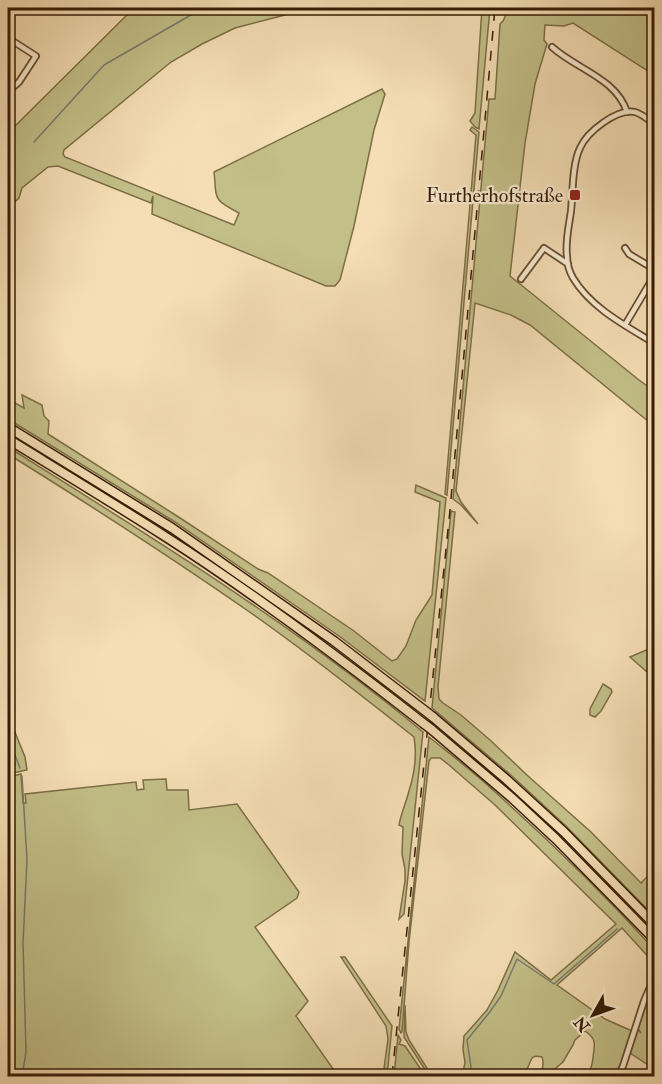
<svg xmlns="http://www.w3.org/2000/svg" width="662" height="1084" viewBox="0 0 662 1084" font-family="'IM FELL Double Pica',serif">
	<rect width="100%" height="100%" fill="#f5deb5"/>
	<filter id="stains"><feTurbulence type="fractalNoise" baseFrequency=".00333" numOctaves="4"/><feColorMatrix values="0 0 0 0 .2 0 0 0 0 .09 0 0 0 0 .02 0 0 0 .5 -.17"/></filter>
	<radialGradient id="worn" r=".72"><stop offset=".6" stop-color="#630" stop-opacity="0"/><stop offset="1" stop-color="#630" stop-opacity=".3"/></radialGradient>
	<!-- green -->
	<g fill="#c3bf88" stroke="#7d6e46" stroke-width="1.5">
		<path d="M134 8H309L289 14 235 28 202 44 171 62 64 150 63 154 65 157 234 225 239 213C212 199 217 200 214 172L382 89 385 94 374 130 354 226 340 280 335 286H326L152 214 153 196 151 203 58 166 48 167 22 188 19 198 8 208V126L12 129Z"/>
		<path d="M482 8H490L479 129 475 127 470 121 475 113Z"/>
		<path d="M509 8H654V75L573 23 564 26 545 25 544 40 547 44 535 84 525 143 510 276 639 380 654 391V426L530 325 511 315 475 303 456 491 461 502 478 524 461 505 453 499 489 99H495L500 24 503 21Z"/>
		<path d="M472 127 479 132 447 495 445 494 476 135 470 130Z"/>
		<path d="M22 395 42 405 44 416 49 421 48 434 177 516 258 569 268 573 354 631 392 661 397 659 406 646 416 620 432 595 440 502 415 492 416 485 446 498 425 701 339 636 175 522 8 419V399L24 408Z"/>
		<path d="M8 447C150 536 293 624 423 732L404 914 399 919 405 881V869L402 854 403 827 399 825C401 813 406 803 409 791 414 775 417 754 414 737 361 695 307 652 251 613 172 558 90 505 8 454Z"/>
		<path d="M451 511 455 512 438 687 439 699 443 703 461 715 490 740 528 776 591 832 641 883 654 870V916L566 826 513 777 432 708Z"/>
		<path d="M651 648H654V678L630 657Z"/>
		<path d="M603 684 611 689 612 692 601 711 595 717 590 715V709Z"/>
		<path d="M8 715 25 757 27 770 8 774V768L14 766 15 764 8 756 10 753 8 746Z"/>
		<path d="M429 737C450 754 474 772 495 792 551 842 604 894 654 949V963L622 928 557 985 605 1019 632 1031 617 1076H586C591 1071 592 1065 593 1058 594 1045 598 1040 585 1031L575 1040 573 1045 563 1062 556 1068 552 1076H542C541 1069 545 1063 542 1057 528 1053 532 1064 526 1070 523 1072 521 1074 518 1076H462L465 1063 463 1049 464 1036 487 1010 498 990 515 952 551 980 616 924 495 805 449 765 440 758H431L429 761 409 942 402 1032 401 1033 399 1029Z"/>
		<path d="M21 774 23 803H26L25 794 136 782 137 790 144 789 143 780 166 779 167 790H188L189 810 237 804 299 892 297 898 255 927 308 1001 296 1016 338 1076H8V777Z"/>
		<path d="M341 957H345L392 1026 387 1076H383L388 1039 386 1026Z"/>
		<path d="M654 982V1076H651L654 1069 630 1053 637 1029 641 1033 637 1027 646 1000Z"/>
		<path d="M405 1005 406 1032 409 1040 432 1076H429L404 1037Z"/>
		<path d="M398 1035 401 1040 399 1044 405 1046 424 1074 420 1076H394Z"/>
	</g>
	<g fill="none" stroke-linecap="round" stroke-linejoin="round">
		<!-- stream -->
		<g stroke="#777a71" stroke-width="1.5">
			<path d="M34 142 104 65 203 8"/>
			<path d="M8 737 20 768"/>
			<path d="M22 776 27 860 23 943 26 1052 22 1076"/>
			<path d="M467 1076 471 1067 467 1040 489 1013 501 996 517 959 554 984 617 929"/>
		</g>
		<defs>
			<g id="minor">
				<path d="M8 13 11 8"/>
				<path d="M8 38 36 56 19 82 10 90"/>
				<path d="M552 47C576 69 616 78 627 112"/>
				<path d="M654 124C649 120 642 114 635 112 617 108 587 132 580 148 572 165 573 192 571 211 569 226 565 242 567 256 567 264 569 271 573 278 591 308 626 326 654 343"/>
				<path d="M625 248 629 254 654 269"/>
				<path d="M521 279 544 248 568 264"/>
				<path d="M625 325 654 276"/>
				<path d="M618 1076 623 1066 644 1001 654 978"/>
			</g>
			<g id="motorway">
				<path d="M8 427 172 528 334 641 424 710"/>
				<path d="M8 439C60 471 113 503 166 537 255 594 340 658 423 723"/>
				<path d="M433 717 506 779 564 832 654 924"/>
				<path d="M431 729 512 798 556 839 654 939"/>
			</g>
		</defs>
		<!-- minor casing -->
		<use href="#minor" stroke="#664c31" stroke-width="8"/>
		<!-- motorway casing -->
		<use href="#motorway" stroke="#371c05" stroke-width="11"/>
		<!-- minor -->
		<use href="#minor" stroke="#f8eacf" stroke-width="4.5"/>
		<!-- motorway -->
		<use href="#motorway" stroke="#f5deb5" stroke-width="8"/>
		<!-- rail -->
		<path stroke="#371c05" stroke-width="1.5" stroke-dasharray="10 10" stroke-linecap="butt" d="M392 1076 450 510 495 8"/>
		<defs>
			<g id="motorway-bridge">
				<path d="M424 710 433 717"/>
				<path d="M423 723 431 729"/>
			</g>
		</defs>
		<!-- motorway-bridge casing -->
		<use href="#motorway-bridge" stroke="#371c05" stroke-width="11" stroke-linecap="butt"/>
		<!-- motorway-bridge -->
		<use href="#motorway-bridge" stroke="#f5deb5" stroke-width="8"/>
	</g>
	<!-- markers -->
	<rect fill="#8f2418" stroke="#f8eacf" stroke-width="2" x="569" y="189" width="12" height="12" rx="3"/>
	<g text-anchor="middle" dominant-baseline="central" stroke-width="4.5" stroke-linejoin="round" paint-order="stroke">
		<!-- poi labels -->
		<g font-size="20" fill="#371c05" stroke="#f8eacf" text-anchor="end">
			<text x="563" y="195">Furtherhofstraße</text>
		</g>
	</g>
	<!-- margin -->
	<rect width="662" height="1084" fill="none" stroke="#f5deb5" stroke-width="30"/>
	<rect x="9" y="9" width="644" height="1066" fill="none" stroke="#371c05" stroke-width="3"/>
	<rect x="15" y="15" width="632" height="1054" fill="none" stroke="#371c05" stroke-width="1.5"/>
	<!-- north arrow -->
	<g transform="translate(593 1015) rotate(230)" stroke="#f8eacf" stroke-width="4.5" paint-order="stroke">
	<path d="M0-4.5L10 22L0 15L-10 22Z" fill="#371c05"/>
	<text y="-9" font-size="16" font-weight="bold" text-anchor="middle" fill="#371c05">N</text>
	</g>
	<rect width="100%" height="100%" filter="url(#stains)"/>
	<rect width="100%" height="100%" fill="url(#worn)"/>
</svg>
